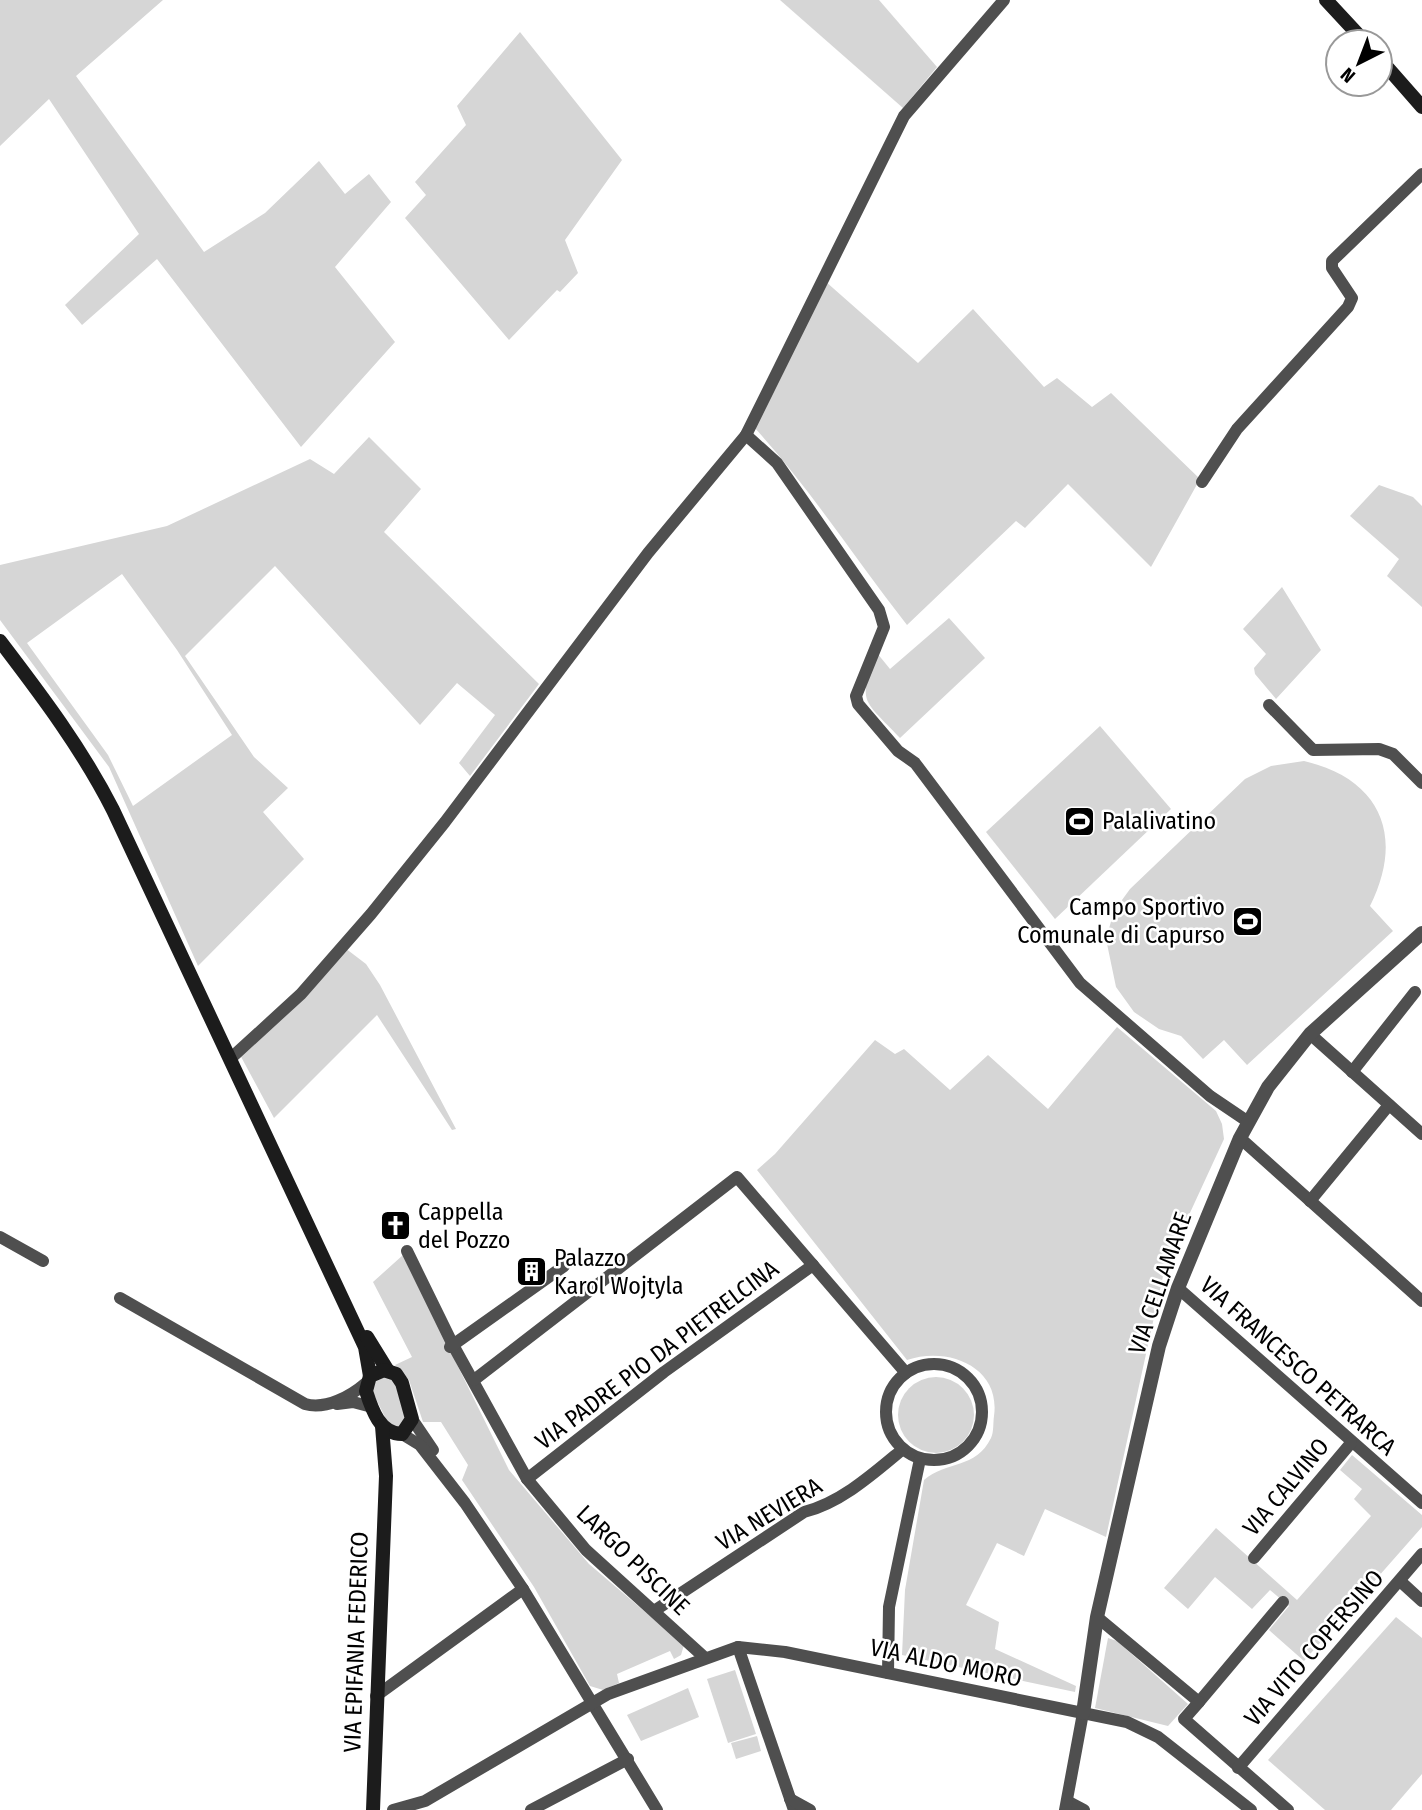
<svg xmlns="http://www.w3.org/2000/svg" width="1422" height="1810" viewBox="0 0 1422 1810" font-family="'Fira Sans Condensed',sans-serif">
	<rect width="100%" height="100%" fill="#fff"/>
	<!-- green -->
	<g fill="#d6d6d6" fill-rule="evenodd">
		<path d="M0 0H163L76 76 204 252 265 213 319 161 345 194 369 174 391 202 335 267 395 342 301 447 157 259 82 325 65 305 139 234 49 99 0 146Z"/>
		<path d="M780 0H879L937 67 903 108Z"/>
		<path d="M520 32 622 160 565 240 578 273 560 292 557 290 509 340 405 218 426 195 415 182 466 125 457 106Z"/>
		<path d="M825 281 918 363 973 309 1044 387 1057 378 1092 407 1111 393 1200 479 1151 567 1068 484 1025 528 1016 521 907 625C855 559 810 488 753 426Z"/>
		<path d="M369 437 421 489 384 532 539 684 470 776 459 763 495 715 457 683 420 725 275 566 185 656 254 757 288 788 263 812 304 859 198 966 109 767 0 620V565L167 526 310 459 334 474ZM122 574 177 650 232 735 133 806 108 755 27 643Z"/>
		<path d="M1379 485 1413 497 1422 506V607L1387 576 1399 559 1350 516Z"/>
		<path d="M1282 587 1321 650 1276 699 1255 674 1254 668 1266 654 1243 629Z"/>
		<path d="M949 618 985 658 900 738C865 700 856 704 877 653L890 669Z"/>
		<path d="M1100 726 1171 809 1055 919 986 832Z"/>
		<path d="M1304 761C1381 779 1405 836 1370 906L1393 931 1247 1065 1224 1040 1203 1059 1181 1036 1159 1029 1134 1012 1116 987 1106 939 1114 911 1130 889 1245 779 1271 766Z"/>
		<path d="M345 948 366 964 380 985 456 1129 452 1130 377 1015 274 1118 239 1053Z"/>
		<path d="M1117 1027 1216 1111 1222 1124 1224 1139 1165 1267 1106 1537 1045 1509 1024 1556 997 1543 966 1605 999 1622 995 1649 1076 1686 1075 1692 902 1655 905 1590 924 1480C946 1461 976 1469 991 1438 994 1432 993 1422 994 1416 1001 1366 947 1346 907 1360L757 1170 775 1154 875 1040 895 1054 904 1049 950 1090 988 1055 1048 1109Z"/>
		<path d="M403 1255 509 1470 589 1564 684 1645 681 1655 674 1659 670 1651 617 1674 619 1683 603 1690 590 1686 534 1587 462 1480 468 1465 441 1422H423L409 1380 395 1365 412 1357 373 1282Z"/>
		<path d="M387 1376 395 1383 406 1419 400 1428 389 1425 371 1389 374 1381Z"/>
		<circle cx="936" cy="1415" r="38"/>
		<path d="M1352 1455 1422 1515V1527L1304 1661 1269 1630 1289 1606 1270 1590 1252 1609 1215 1577 1188 1609 1164 1588 1216 1528 1297 1600 1371 1516 1354 1499 1362 1489 1340 1470Z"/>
		<path d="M1396 1617 1422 1638V1774L1391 1810H1325L1268 1760Z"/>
		<path d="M1108 1638 1117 1641 1188 1704 1168 1726 1095 1708Z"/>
		<path d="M735 1670 756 1734 728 1743 707 1679Z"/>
		<path d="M688 1688 699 1717 641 1741 627 1715Z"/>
		<path d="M757 1736 761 1751 736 1759 731 1743Z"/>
	</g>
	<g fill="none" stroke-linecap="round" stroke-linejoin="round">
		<!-- minor -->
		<g stroke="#4f4f4f" stroke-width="12">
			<path d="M746 435 777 463 879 610 884 627 856 696 858 704 898 751 915 763 1080 983 1210 1096 1247 1121"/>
			<path d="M1202 482 1237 429 1348 307 1352 298 1332 268V261L1422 174"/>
			<path d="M1269 705 1313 750 1379 749 1393 754 1422 783"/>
			<path d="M1310 1034 1422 1134"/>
			<path d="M230 1059 301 994 371 914 445 822 648 553 746 435 904 116 1004 0"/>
			<path d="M1352 1072 1415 992"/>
			<path d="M1240 1138 1422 1301"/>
			<path d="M1310 1201 1389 1105"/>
			<path d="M0 1237 43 1261"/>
			<path d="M407 1251 453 1345 527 1479 586 1550 704 1657"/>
			<path d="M1178 1288 1422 1503"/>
			<path d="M120 1298 305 1404C326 1410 351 1396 366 1383"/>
			<path d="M450 1347 564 1266"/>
			<circle cx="934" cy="1412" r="48"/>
			<path d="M474 1380 737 1177 906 1373"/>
			<path d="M337 1404 353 1402 372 1407"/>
			<path d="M412 1419 433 1450"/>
			<path d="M402 1434 420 1445 465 1503 523 1589 657 1810"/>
			<path d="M527 1479 664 1372 813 1265"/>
			<path d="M1254 1558 1351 1443"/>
			<path d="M1400 1581 1422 1601"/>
			<path d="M654 1611 804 1512C841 1503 874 1473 903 1449"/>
			<path d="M1097 1617 1199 1702 1283 1602"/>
			<path d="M738 1647 794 1810"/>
			<path d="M888 1673 889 1607 920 1459"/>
			<path d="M376 1696 523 1589"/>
			<path d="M1199 1702 1184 1719 1288 1810"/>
			<path d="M1238 1768 1422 1554"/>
			<path d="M790 1799 810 1810"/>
			<path d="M1067 1801 1084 1810"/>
			<path d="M393 1810 425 1801 608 1694 738 1647 785 1652 1127 1722 1158 1737 1251 1810"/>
			<path d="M531 1810 628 1759"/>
			<path d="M1065 1810 1083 1713"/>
		</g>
		<!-- tertiary -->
		<path stroke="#4f4f4f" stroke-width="14" d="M1083 1713 1097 1617 1159 1346 1178 1288 1240 1138 1268 1087 1310 1034 1422 933"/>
		<!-- secondary -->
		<g stroke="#1c1c1c" stroke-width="14">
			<path d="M1326 0 1365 42"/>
			<path d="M1380 59 1422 107"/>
			<path d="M0 641C42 696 82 749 113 810L365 1347 370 1376"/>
			<path d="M367 1337 388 1371"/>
			<path d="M384 1370 396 1374 402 1383 412 1419 402 1434C380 1434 372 1410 366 1391L370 1376Z"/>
			<path d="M373 1810 386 1476 382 1426"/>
		</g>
	</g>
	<!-- icons -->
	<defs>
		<symbol id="stadium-square" viewBox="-11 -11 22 22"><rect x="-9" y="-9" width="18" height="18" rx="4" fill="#000" stroke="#fff"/><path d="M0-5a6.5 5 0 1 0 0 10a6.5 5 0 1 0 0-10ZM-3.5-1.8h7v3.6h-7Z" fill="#fff"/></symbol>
		<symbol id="church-square" viewBox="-11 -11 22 22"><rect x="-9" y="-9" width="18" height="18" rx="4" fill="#000" stroke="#fff"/><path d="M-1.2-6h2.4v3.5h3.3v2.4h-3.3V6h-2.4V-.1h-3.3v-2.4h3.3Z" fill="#fff"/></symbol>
		<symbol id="building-square" viewBox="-11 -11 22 22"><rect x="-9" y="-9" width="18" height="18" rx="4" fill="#000" stroke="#fff"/><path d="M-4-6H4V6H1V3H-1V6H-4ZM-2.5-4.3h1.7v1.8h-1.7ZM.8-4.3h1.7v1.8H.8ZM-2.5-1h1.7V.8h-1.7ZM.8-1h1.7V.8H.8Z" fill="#fff"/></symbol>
	</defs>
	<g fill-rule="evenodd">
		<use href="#stadium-square" x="1062" y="804" width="35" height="35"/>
		<use href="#stadium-square" x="1230" y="904" width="35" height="35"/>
		<use href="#church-square" x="378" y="1208" width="35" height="35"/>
		<use href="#building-square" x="514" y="1254" width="35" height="35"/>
	</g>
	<g text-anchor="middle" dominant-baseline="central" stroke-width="5" stroke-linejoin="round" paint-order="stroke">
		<!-- poi labels -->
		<g font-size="24" fill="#000" stroke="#fff" text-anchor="start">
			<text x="1102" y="821">Palalivatino</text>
			<text x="1225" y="907" text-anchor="end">Campo Sportivo<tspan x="1225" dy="28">Comunale di Capurso</tspan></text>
			<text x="418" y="1212">Cappella<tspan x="418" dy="28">del Pozzo</tspan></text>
			<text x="554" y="1258">Palazzo<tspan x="554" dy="28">Karol Wojtyla</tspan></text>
		</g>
		<!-- street labels -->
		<g font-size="24" fill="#000" stroke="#fff">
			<text transform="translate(1160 1283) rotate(-71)">VIA CELLAMARE</text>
			<text transform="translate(657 1355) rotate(-37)">VIA PADRE PIO DA PIETRELCINA</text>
			<text transform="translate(1298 1366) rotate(42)">VIA FRANCESCO PETRARCA</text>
			<text transform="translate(1286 1487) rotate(-50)">VIA CALVINO</text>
			<text transform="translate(769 1514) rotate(-31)">VIA NEVIERA</text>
			<text transform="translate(633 1560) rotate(44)">LARGO PISCINE</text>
			<text transform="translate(356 1642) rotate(-88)">VIA EPIFANIA FEDERICO</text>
			<text transform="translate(1314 1648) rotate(-49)">VIA VITO COPERSINO</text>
			<text transform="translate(946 1663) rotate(12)">VIA ALDO MORO</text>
		</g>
	</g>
	<!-- north arrow -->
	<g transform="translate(1359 63) rotate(222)"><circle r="33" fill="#ffffff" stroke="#999999" stroke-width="2"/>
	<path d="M0-5L12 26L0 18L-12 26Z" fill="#000000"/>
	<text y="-10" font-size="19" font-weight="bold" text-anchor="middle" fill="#000000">N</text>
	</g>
</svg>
